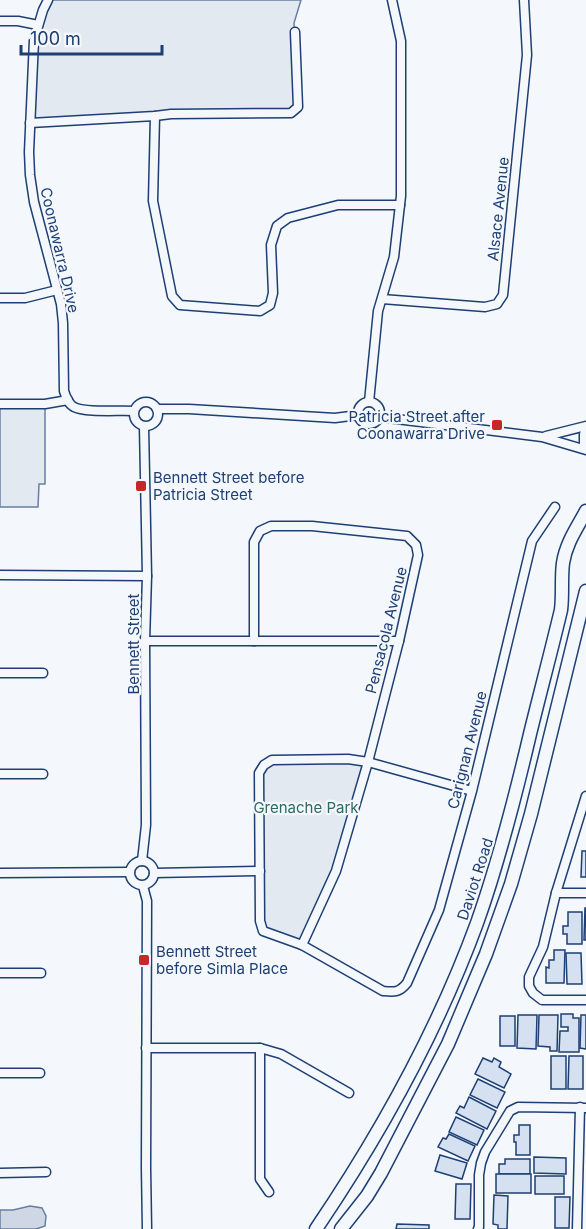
<svg xmlns="http://www.w3.org/2000/svg" width="586" height="1229" viewBox="0 0 586 1229" font-family="Inter,sans-serif">
	<rect width="100%" height="100%" fill="#f4f7fb"/>
	<!-- green -->
	<g fill="#e3e9f0" stroke="#687fa3" stroke-width="1.5">
		<path d="M48 0H301L294 23 298 107 288 112 30 123 34 40Z"/>
		<path d="M0 404H45V484H39L38 507H0Z"/>
		<path d="M272 760 368 762 336 871 302 945 263 931 259 773Z"/>
	</g>
	<!-- water -->
	<path fill="#cfd7e4" stroke="#687fa3" stroke-width="1.5" d="M30 1206 42 1208 46 1216 45 1226 36 1229H0V1210H13Z"/>
	<!-- building -->
	<g fill="#d5e0f0" stroke="#1d3f73" stroke-width="1.5">
		<path d="M582 851H586V877H581Z"/>
		<path d="M585 908H586V940H584Z"/>
		<path d="M568 912H582V944H567V934H563V926H568Z"/>
		<path d="M554 950H565L564 983H546V967L549 968V960H554Z"/>
		<path d="M566 953H581L582 984H567Z"/>
		<path d="M561 1014H573V1018H579V1052H559L560 1031H568V1027H561Z"/>
		<path d="M518 1015H537L536 1049 517 1048Z"/>
		<path d="M539 1015H558L557 1051H550V1047L538 1046Z"/>
		<path d="M581 1015H586V1049L580 1048Z"/>
		<rect x="500" y="1016" width="15" height="30"/>
		<rect x="551" y="1056" width="15" height="33"/>
		<path d="M569 1056H583V1089H568Z"/>
		<path d="M483 1058 492 1062 494 1058 501 1062 499 1067 511 1074 504 1088 475 1074Z"/>
		<path d="M478 1079 505 1092 497 1108 470 1095Z"/>
		<path d="M469 1097 496 1111 487 1129 456 1113 460 1106 464 1108Z"/>
		<path d="M456 1117 484 1130 477 1145 449 1132Z"/>
		<path d="M519 1125H530V1155H516V1142H514V1135H519Z"/>
		<path d="M449 1134 475 1146 468 1161 438 1147 443 1138 446 1139Z"/>
		<path d="M440 1155 467 1163 462 1179 435 1171Z"/>
		<path d="M534 1157 566 1158V1174L534 1173Z"/>
		<path d="M505 1159H530V1174H499V1164H505Z"/>
		<rect x="496" y="1174" width="35" height="19"/>
		<rect x="535" y="1176" width="29" height="18"/>
		<path d="M456 1184H471L470 1219H455Z"/>
		<path d="M494 1195 508 1196 507 1229H498V1225L493 1224Z"/>
		<path d="M555 1197H570L569 1228H555Z"/>
		<path d="M397 1224 429 1225V1229H396Z"/>
	</g>
	<g fill="none" stroke-linecap="round" stroke-linejoin="round">
		<defs>
			<g id="street">
				<path d="M48 0 43 10 34 40 29 152 30 175 34 202 61 304 63 323 64 391C66 397 68 404 74 407 85 413 120 410 134 411"/>
				<path d="M0 21H18L38 25"/>
				<path d="M155 116 153 201 172 296 180 305 260 311 270 305 273 293 271 245 277 226 288 218 338 205H400"/>
				<path d="M30 123 155 116 171 114 291 113 298 107 295 32"/>
				<path d="M0 298H25L57 290"/>
				<path d="M382 299 485 307 497 304 503 295 527 55 524 0"/>
				<circle cx="369" cy="413" r="11"/>
				<circle cx="146" cy="414" r="12"/>
				<path d="M369 402 378 311 394 257 401 196V41L392 0"/>
				<path d="M0 404H45L68 400"/>
				<path d="M157 409H189L335 418 358 415"/>
				<path d="M380 417 542 437 586 450"/>
				<path d="M546 436 586 426"/>
				<path d="M0 575 147 576"/>
				<path d="M145 641H399"/>
				<path d="M254 641V542L260 531 271 526H312L407 536 416 545 418 555 399 641 368 762 336 871 302 945"/>
				<path d="M0 673H43"/>
				<path d="M0 774H43"/>
				<path d="M472 791 368 762 348 759 272 760 264 765 259 773 260 921 263 931 302 945 383 991C394 992 399 993 407 983L439 910 472 791 532 541 555 507"/>
				<path d="M586 796 556 893 543 947 529 977V986L533 993 542 1000H586"/>
				<path d="M142 861 146 825 145 641 147 576 144 426"/>
				<circle cx="142" cy="873" r="12"/>
				<path d="M0 873 130 872"/>
				<path d="M154 873 260 871"/>
				<path d="M143 886 147 901 146 1168 147 1229"/>
				<path d="M556 893H586"/>
				<path d="M0 973H41"/>
				<path d="M146 1048H260L281 1054 349 1093"/>
				<path d="M260 1048V1179L269 1192"/>
				<path d="M0 1073H40"/>
				<path d="M0 1173 46 1172"/>
				<path d="M478 1229 479 1227V1175L481 1163 485 1152 510 1111 518 1107 586 1108"/>
				<path d="M577 1229 580 1107"/>
			</g>
			<g id="secondary">
				<path d="M586 434V446"/>
				<path d="M316 1229C381 1133 437 1032 477 923 499 861 515 798 530 734 540 693 551 652 561 610 563 594 561 578 563 563 566 543 577 528 586 511"/>
				<path d="M341 1229 367 1196 381 1173 448 1044 486 954 511 884 531 814 586 591"/>
			</g>
		</defs>
		<!-- street casing -->
		<use href="#street" stroke="#1d3f73" stroke-width="11"/>
		<!-- secondary casing -->
		<use href="#secondary" stroke="#1d3f73" stroke-width="15"/>
		<!-- street -->
		<use href="#street" stroke="#f4f7fb" stroke-width="8"/>
		<!-- secondary -->
		<use href="#secondary" stroke="#f4f7fb" stroke-width="12"/>
	</g>
	<!-- markers -->
	<g fill="#c62828" stroke="#f4f7fb" stroke-width="2">
		<rect x="491" y="419" width="12" height="12" rx="3"/>
		<rect x="135" y="480" width="12" height="12" rx="3"/>
		<rect x="138" y="954" width="12" height="12" rx="3"/>
	</g>
	<g text-anchor="middle" dominant-baseline="central" stroke-width="4.5" stroke-linejoin="round" paint-order="stroke">
		<!-- street labels -->
		<g font-size="15" fill="#1d3f73" stroke="#f4f7fb">
			<text transform="translate(498 209) rotate(-84)">Alsace Avenue</text>
			<text transform="translate(60 250) rotate(77)">Coonawarra Drive</text>
			<text transform="translate(386 630) rotate(-76)">Pensacola Avenue</text>
			<text transform="translate(133 644) rotate(-90)">Bennett Street</text>
			<text transform="translate(467 750) rotate(-76)">Carignan Avenue</text>
			<text transform="translate(475 879) rotate(-72)">Daviot Road</text>
		</g>
		<!-- poi labels -->
		<g font-size="15" fill="#1d3f73" stroke="#f4f7fb" text-anchor="start">
			<text x="485" y="416" text-anchor="end">Patricia Street after<tspan x="485" dy="17">Coonawarra Drive</tspan></text>
			<text x="153" y="477">Bennett Street before<tspan x="153" dy="17">Patricia Street</tspan></text>
			<text x="156" y="951">Bennett Street<tspan x="156" dy="17">before Simla Place</tspan></text>
		</g>
		<!-- park labels -->
		<g font-size="15" fill="#2c6c60" stroke="#f4f7fb">
			<text x="306" y="807">Grenache Park</text>
		</g>
	</g>
	<!-- scale -->
	<path d="M21 45v9h141v-9" fill="none" stroke="#1d3f73" stroke-width="3"/>
	<text x="30" y="45" font-size="18" fill="#1d3f73" stroke="#f4f7fb" stroke-width="4.5" paint-order="stroke">100 m</text>
</svg>
